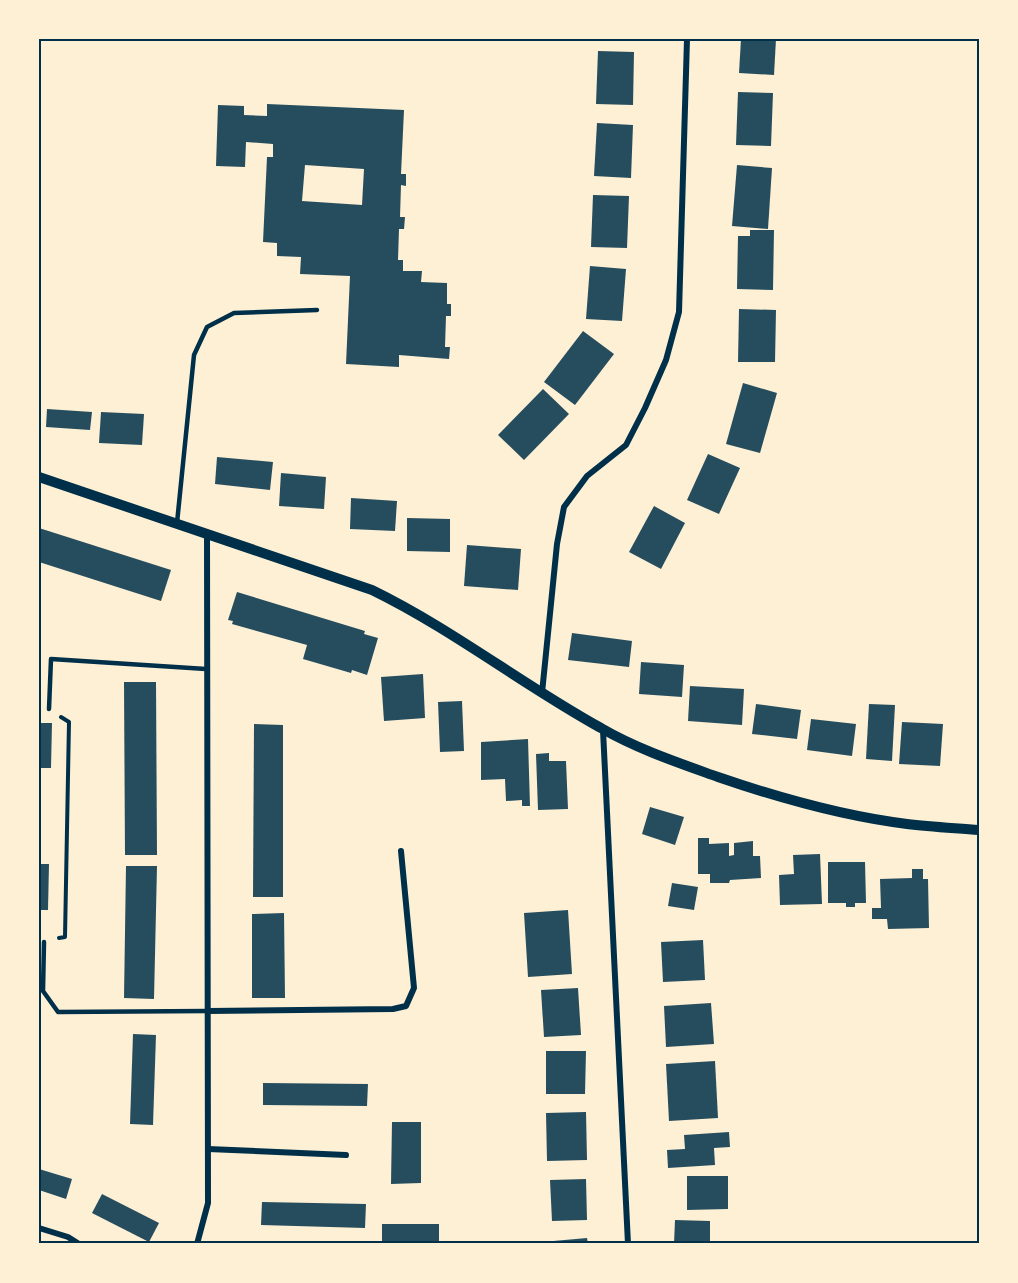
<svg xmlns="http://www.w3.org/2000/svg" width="1018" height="1283" viewBox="0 0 1018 1283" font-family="'Golos Text',sans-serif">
	<rect width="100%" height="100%" fill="#fdf0d5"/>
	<!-- building -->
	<g fill="#264d5e" fill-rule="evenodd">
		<path d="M741 39H776L774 75 739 73Z"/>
		<path d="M598 51 634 52 633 105 596 104Z"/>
		<path d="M738 92 773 93 771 146 736 145Z"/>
		<path d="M267 104 404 110 401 174H406V186L401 185 400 217H405L404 229H399L398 260H403V271H422L421 282 447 283V304H451V316H446L445 347H450L449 359 399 355V367L346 364 350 276 300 274 301 257 277 256V243L263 242 267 157H273V144L246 142 245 167 216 166 218 105 244 106V115L267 116ZM305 165 364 169 362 205 302 201Z"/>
		<path d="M597 123 633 125 631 178 594 176Z"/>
		<path d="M737 165 772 168 768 229 732 226Z"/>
		<path d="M593 195 629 196 627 248 591 247Z"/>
		<path d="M750 230H774L773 290 737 289 738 236H750Z"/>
		<path d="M590 266 626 269 622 321 586 319Z"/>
		<path d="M739 309 776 310 775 362H738Z"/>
		<path d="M583 331 614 354 575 405 544 382Z"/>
		<path d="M743 383 777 393 760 453 726 444Z"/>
		<path d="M543 389 569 414 524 460 498 435Z"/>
		<path d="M47 409 92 412 90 430 46 427Z"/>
		<path d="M101 412 144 414 142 445 99 443Z"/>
		<path d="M708 454 740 468 719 514 687 500Z"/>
		<path d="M217 457 273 462 270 490 215 484Z"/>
		<path d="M281 473 326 477 324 509 279 506Z"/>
		<path d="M351 498 397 501 395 531 350 529Z"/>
		<path d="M654 506 685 523 661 569 629 552Z"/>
		<path d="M407 518 450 519V552L407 551Z"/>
		<path d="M39 528 171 570 161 601 39 562Z"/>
		<path d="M467 545 521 549 518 590 464 586Z"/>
		<path d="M237 592 365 631 364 634 378 638 367 675 352 670 351 673 303 659 307 645 232 624 233 621 228 620Z"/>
		<path d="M572 633 632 641 629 667 568 660Z"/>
		<path d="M641 662 684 665 682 697 639 694Z"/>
		<path d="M423 674 425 718 384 721 381 677Z"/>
		<path d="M124 682H156L157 855H125Z"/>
		<path d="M690 686 744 689 742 725 688 721Z"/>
		<path d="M462 701 464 751 440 752 438 702Z"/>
		<path d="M756 704 801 710 797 739 752 734Z"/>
		<path d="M869 704 895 705 892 761 866 759Z"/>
		<path d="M811 719 856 724 852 756 807 750Z"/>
		<path d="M902 722 943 724 940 766 899 764Z"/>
		<path d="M39 723H52L51 768H39Z"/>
		<path d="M254 724 283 725V897H253Z"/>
		<path d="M528 739 530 806H522V800L506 801 505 779 481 780V742Z"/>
		<path d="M549 753V761H566L568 809 538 810 536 754Z"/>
		<path d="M650 807 684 817 675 845 642 834Z"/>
		<path d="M698 838H709V844L729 843V856L734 855V843L753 841V856H760L761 878 730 880 729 883H710V874H698Z"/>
		<path d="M820 854 822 904 780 905 779 875 794 874 793 855Z"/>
		<path d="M828 862H865L866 903H855V907H846V903H828Z"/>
		<path d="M39 864H49L48 910H39Z"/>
		<path d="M126 866H157L154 999 124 998Z"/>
		<path d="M912 869H923V879H928L929 928 888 929 887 919H872V908H881L880 879 912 878Z"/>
		<path d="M672 883 698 887 694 910 668 906Z"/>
		<path d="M568 910 572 974 528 977 524 913Z"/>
		<path d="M284 913 285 998H252V914Z"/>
		<path d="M703 940 705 980 663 982 661 942Z"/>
		<path d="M578 988 581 1035 544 1037 541 990Z"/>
		<path d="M711 1003 714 1044 666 1047 664 1006Z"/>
		<path d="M133 1034 156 1035 153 1125 130 1124Z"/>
		<path d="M546 1051H586L585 1094H546Z"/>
		<path d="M715 1061 718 1118 669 1121 666 1064Z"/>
		<path d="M263 1083 368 1084 367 1106 263 1105Z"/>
		<path d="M586 1112 587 1160 547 1161 546 1113Z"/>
		<path d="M392 1122H421V1183L391 1184Z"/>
		<path d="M729 1132 730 1147 714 1148 715 1165 668 1168 667 1150 685 1149 684 1135Z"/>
		<path d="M39 1169 72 1179 66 1199 39 1190Z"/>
		<path d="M687 1176H728V1209L687 1210Z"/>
		<path d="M586 1179 587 1220 552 1221 550 1180Z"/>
		<path d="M102 1194 159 1223 149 1242 92 1213Z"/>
		<path d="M262 1202 366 1204 365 1228 261 1225Z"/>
		<path d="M675 1220 710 1221V1244H674Z"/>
		<rect x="382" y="1224" width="57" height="20"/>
		<path d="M587 1238 588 1244H542V1242Z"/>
	</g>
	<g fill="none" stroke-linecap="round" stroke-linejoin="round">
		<!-- path -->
		<path stroke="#003049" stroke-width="4" d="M59 938 65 937 69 722 61 717"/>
		<!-- service -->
		<g stroke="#003049" stroke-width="4.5">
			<path d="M177 523 194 355 207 327 234 313 317 310"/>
			<path d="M49 709 51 659 206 669"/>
			<path d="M44 942 43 991 58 1012 208 1011"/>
		</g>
		<!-- minor -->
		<g stroke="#003049" stroke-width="6">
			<path d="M542 693 557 544 564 507 587 476 626 445 645 408 666 360 679 312 687 39"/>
			<path d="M603 730 628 1244"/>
			<path d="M208 1011 393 1009 406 1006 414 988 401 851"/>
			<path d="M208 1149 346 1155"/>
			<path d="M39 1228 68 1237 79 1244"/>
			<path d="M197 1244 208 1203 207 533"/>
		</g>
		<!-- tertiary -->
		<path stroke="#003049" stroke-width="10" d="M39 477 372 590C452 629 523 685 601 728 637 749 679 763 718 777 779 798 842 816 907 824 931 827 955 828 979 830"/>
	</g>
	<!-- border -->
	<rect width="1018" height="1283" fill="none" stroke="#fdf0d5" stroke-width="81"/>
	<rect x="40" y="40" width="938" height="1202" fill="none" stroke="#003049" stroke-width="2"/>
</svg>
